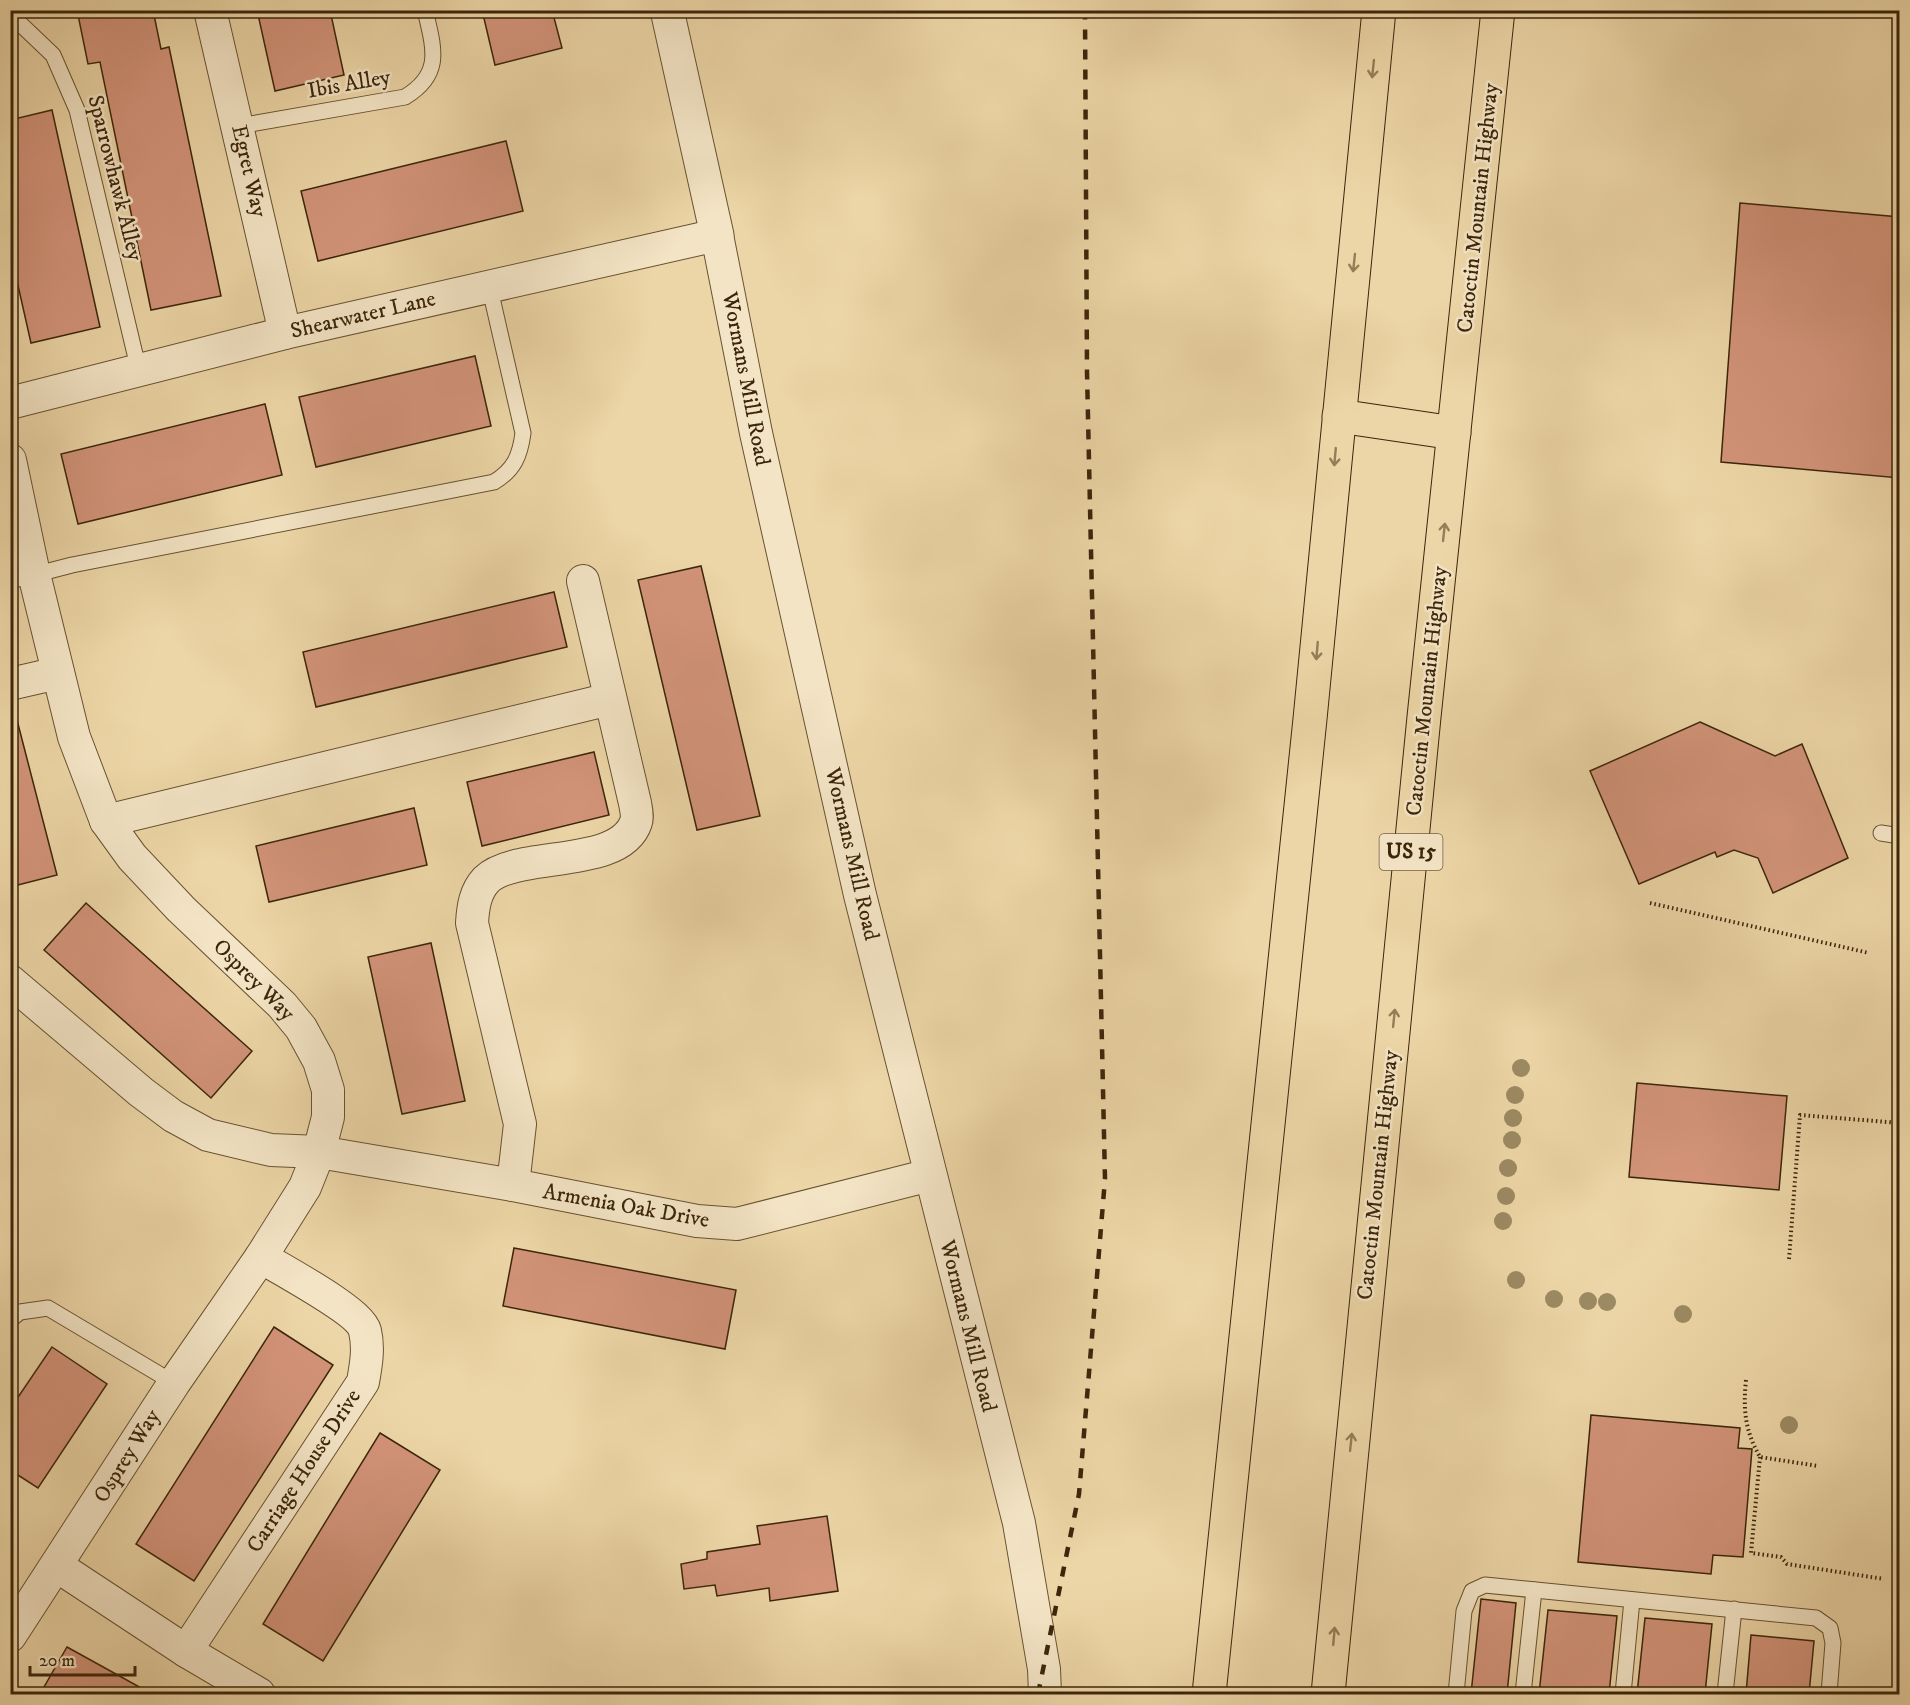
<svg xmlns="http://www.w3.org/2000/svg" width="1910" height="1705" viewBox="0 0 1910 1705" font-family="'IM FELL DW Pica',serif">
	<rect width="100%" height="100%" fill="#ecd5a6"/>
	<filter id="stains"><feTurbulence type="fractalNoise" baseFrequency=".00333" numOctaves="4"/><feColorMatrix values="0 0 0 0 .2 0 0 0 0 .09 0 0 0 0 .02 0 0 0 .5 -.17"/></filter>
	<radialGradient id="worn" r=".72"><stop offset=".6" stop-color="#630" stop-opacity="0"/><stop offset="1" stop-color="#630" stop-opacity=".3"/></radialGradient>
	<!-- building -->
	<g fill="#d29379" stroke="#3c260b" stroke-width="1.5">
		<path d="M77 10H153L161 49 169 47 221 296 151 310 100 62 88 64Z"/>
		<path d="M257 10H330L344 75 275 91Z"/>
		<path d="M482 10H552L562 48 495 65Z"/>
		<path d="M52 110 100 327 31 343 10 250V120Z"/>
		<path d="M506 141 523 211 318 261 301 191Z"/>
		<path d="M1740 203 1900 217V478L1721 462Z"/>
		<path d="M475 356 491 426 316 467 299 397Z"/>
		<path d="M265 404 282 475 78 524 61 454Z"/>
		<path d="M701 566 760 816 697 830 638 580Z"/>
		<path d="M554 592 567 647 316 707 303 652Z"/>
		<path d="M17 720 57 875 10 887V722Z"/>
		<path d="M1700 722 1775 756 1802 744 1848 858 1773 893 1758 858 1734 850 1717 857 1715 852 1639 884 1590 771Z"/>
		<path d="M594 752 609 815 482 846 467 782Z"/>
		<path d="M414 808 427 865 269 902 256 846Z"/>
		<path d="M86 903 252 1051 211 1098 44 950Z"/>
		<path d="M431 943 465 1101 402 1114 368 957Z"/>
		<path d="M1637 1083 1787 1096 1779 1190 1629 1177Z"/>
		<path d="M514 1248 736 1290 725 1349 503 1306Z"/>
		<path d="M274 1327 333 1365 194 1581 136 1544Z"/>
		<path d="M52 1347 107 1384 38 1488 10 1470V1409Z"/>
		<path d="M1591 1415 1740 1428 1738 1448 1752 1449 1743 1557 1713 1555 1711 1574 1578 1562Z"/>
		<path d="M380 1433 440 1470 323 1661 263 1624Z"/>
		<path d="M827 1516 838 1591 770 1601 769 1588 717 1596 715 1585 684 1589 681 1564 707 1559V1552L760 1544 757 1526Z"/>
		<path d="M1481 1599 1516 1603 1507 1694H1471Z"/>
		<path d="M1548 1610 1617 1616 1609 1694H1539Z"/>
		<path d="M1645 1618 1712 1624 1705 1694H1637Z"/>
		<path d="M1751 1635 1814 1641 1809 1694H1746Z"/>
		<path d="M67 1647 152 1694H40Z"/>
	</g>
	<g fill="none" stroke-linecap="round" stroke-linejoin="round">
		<defs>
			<g id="service">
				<path d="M10 14 53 55 77 110 139 371"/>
				<path d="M239 126 405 97C443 74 434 49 425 10"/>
				<path d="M10 581 72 565 494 482C514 470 520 456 523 433L489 285"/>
				<path d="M1881 833 1900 836"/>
				<path d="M10 1320 20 1312 48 1308 174 1383"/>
				<path d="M1456 1694 1464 1611 1472 1591 1485 1585 1816 1618 1830 1628 1833 1643 1829 1694"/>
				<path d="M1523 1694 1534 1590"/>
				<path d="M1623 1694 1632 1600"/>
				<path d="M1725 1694 1734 1609"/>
			</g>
			<g id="minor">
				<path d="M210 10 285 333"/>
				<path d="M10 403 285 333 717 235 756 433 860 895 1019 1523 1044 1669 1045 1694"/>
				<path d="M10 460 34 574 74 737 106 821 132 857 181 909 282 1005 301 1028 319 1061 328 1090V1117L319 1152 305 1187 261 1257 174 1383 10 1636"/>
				<path d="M10 684 58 673"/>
				<path d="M106 821 610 699"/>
				<path d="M10 981 141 1092 173 1116 208 1135 271 1150 319 1152 513 1185 697 1221 737 1224 930 1175"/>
				<path d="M513 1185 520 1124 472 923C473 907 475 892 486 880 516 850 620 870 636 822 638 817 636 809 635 803L583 581"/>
				<path d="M57 1566 186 1651 259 1694"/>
				<path d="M186 1651 363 1382C366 1365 369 1348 365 1331 360 1311 282 1270 261 1257"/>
			</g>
			<path id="tertiary" d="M667 10 717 235"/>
			<g id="motorway">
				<path d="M1339 416 1454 433"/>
				<path d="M1209 1694 1310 719 1379 10"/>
				<path d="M1328 1694 1424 717 1498 10"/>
			</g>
		</defs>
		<!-- service casing -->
		<use href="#service" stroke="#685232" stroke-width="17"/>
		<!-- minor casing -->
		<use href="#minor" stroke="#685232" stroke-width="34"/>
		<!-- tertiary casing -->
		<use href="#tertiary" stroke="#685232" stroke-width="35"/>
		<!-- motorway casing -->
		<use href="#motorway" stroke="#3c260b" stroke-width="35"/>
		<!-- path -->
		<g stroke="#3c260b" stroke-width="4" stroke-dasharray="1.5 3" stroke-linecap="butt">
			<path d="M1650 903 1869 953"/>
			<path d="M1789 1259 1800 1115 1900 1123"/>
			<path d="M1746 1380C1743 1410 1745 1431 1760 1457L1818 1466"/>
			<path d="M1760 1457 1751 1553 1781 1557 1787 1564 1884 1579"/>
		</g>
		<!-- service -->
		<use href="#service" stroke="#f3e4c5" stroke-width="15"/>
		<!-- minor -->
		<use href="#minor" stroke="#f3e4c5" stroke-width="32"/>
		<!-- tertiary -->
		<use href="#tertiary" stroke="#f3e4c5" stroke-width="33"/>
		<!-- motorway -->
		<use href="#motorway" stroke="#ecd5a6" stroke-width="33"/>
		<!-- rail -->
		<path stroke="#3c260b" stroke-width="4.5" stroke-dasharray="10 10" stroke-linecap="butt" d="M1038 1694 1079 1494 1105 1179 1087 372 1085 10"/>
	</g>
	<!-- trees -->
	<g fill="#9c8a62">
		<circle cx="1521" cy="1068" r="9"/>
		<circle cx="1515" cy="1095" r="9"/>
		<circle cx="1513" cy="1118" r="9"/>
		<circle cx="1512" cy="1140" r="9"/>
		<circle cx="1508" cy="1168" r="9"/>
		<circle cx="1506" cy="1196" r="9"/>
		<circle cx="1503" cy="1221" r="9"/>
		<circle cx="1516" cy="1280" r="9"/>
		<circle cx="1554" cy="1299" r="9"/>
		<circle cx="1588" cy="1301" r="9"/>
		<circle cx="1607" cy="1302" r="9"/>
		<circle cx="1683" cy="1314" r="9"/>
		<circle cx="1789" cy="1425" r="9"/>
	</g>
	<!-- one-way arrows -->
	<defs><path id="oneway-shaft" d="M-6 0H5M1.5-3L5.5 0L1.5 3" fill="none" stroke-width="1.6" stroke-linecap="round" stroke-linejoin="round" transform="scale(1.5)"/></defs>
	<g stroke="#947e58">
		<use href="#oneway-shaft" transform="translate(1373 69) rotate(96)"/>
		<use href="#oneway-shaft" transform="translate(1354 263) rotate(96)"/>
		<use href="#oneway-shaft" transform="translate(1335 457) rotate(95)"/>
		<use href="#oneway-shaft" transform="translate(1444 532) rotate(-84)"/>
		<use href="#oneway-shaft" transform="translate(1317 651) rotate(95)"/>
		<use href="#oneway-shaft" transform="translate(1394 1018) rotate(-84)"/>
		<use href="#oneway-shaft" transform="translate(1351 1442) rotate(-84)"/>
		<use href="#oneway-shaft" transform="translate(1334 1636) rotate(-85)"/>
	</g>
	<g text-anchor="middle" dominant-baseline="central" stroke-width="5" stroke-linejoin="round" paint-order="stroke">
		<!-- shield labels -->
		<rect fill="#f3e4c5" stroke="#735f43" stroke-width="1.5" x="1379.5" y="834" width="63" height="36" rx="4.5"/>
		<g font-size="21" font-weight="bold" fill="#3c260b">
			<text x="1411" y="852">US 15</text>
		</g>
		<!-- street labels -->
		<g font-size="22" fill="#3c260b" stroke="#f3e4c5">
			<text transform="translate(349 84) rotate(-10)">Ibis Alley</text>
			<text transform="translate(249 171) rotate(77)">Egret Way</text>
			<text transform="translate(115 178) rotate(76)">Sparrowhawk Alley</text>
			<text transform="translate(1478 208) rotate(-84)">Catoctin Mountain Highway</text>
			<text transform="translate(363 315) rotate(-13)">Shearwater Lane</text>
			<text transform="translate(746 379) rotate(79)">Wormans Mill Road</text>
			<text transform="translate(1427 691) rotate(-84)">Catoctin Mountain Highway</text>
			<text transform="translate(852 854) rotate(77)">Wormans Mill Road</text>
			<text transform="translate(254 980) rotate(45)">Osprey Way</text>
			<text transform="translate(1378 1175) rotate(-84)">Catoctin Mountain Highway</text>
			<text transform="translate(626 1206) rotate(10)">Armenia Oak Drive</text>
			<text transform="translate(968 1326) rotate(76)">Wormans Mill Road</text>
			<text transform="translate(127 1456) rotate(-58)">Osprey Way</text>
			<text transform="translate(304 1471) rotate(-57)">Carriage House Drive</text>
		</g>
	</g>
	<!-- margin -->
	<rect width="1910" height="1705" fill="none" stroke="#ecd5a6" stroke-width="36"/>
	<rect x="12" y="12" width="1886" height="1681" fill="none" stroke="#3c260b" stroke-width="3"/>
	<rect x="18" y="18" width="1874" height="1669" fill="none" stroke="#3c260b" stroke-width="1.5"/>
	<!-- scale -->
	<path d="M30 1666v9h105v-9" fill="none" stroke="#3c260b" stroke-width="3"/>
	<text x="39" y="1666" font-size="18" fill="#3c260b" stroke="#f3e4c5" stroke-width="4.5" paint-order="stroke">20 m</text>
	<rect width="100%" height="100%" filter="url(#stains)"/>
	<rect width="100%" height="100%" fill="url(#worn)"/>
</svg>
